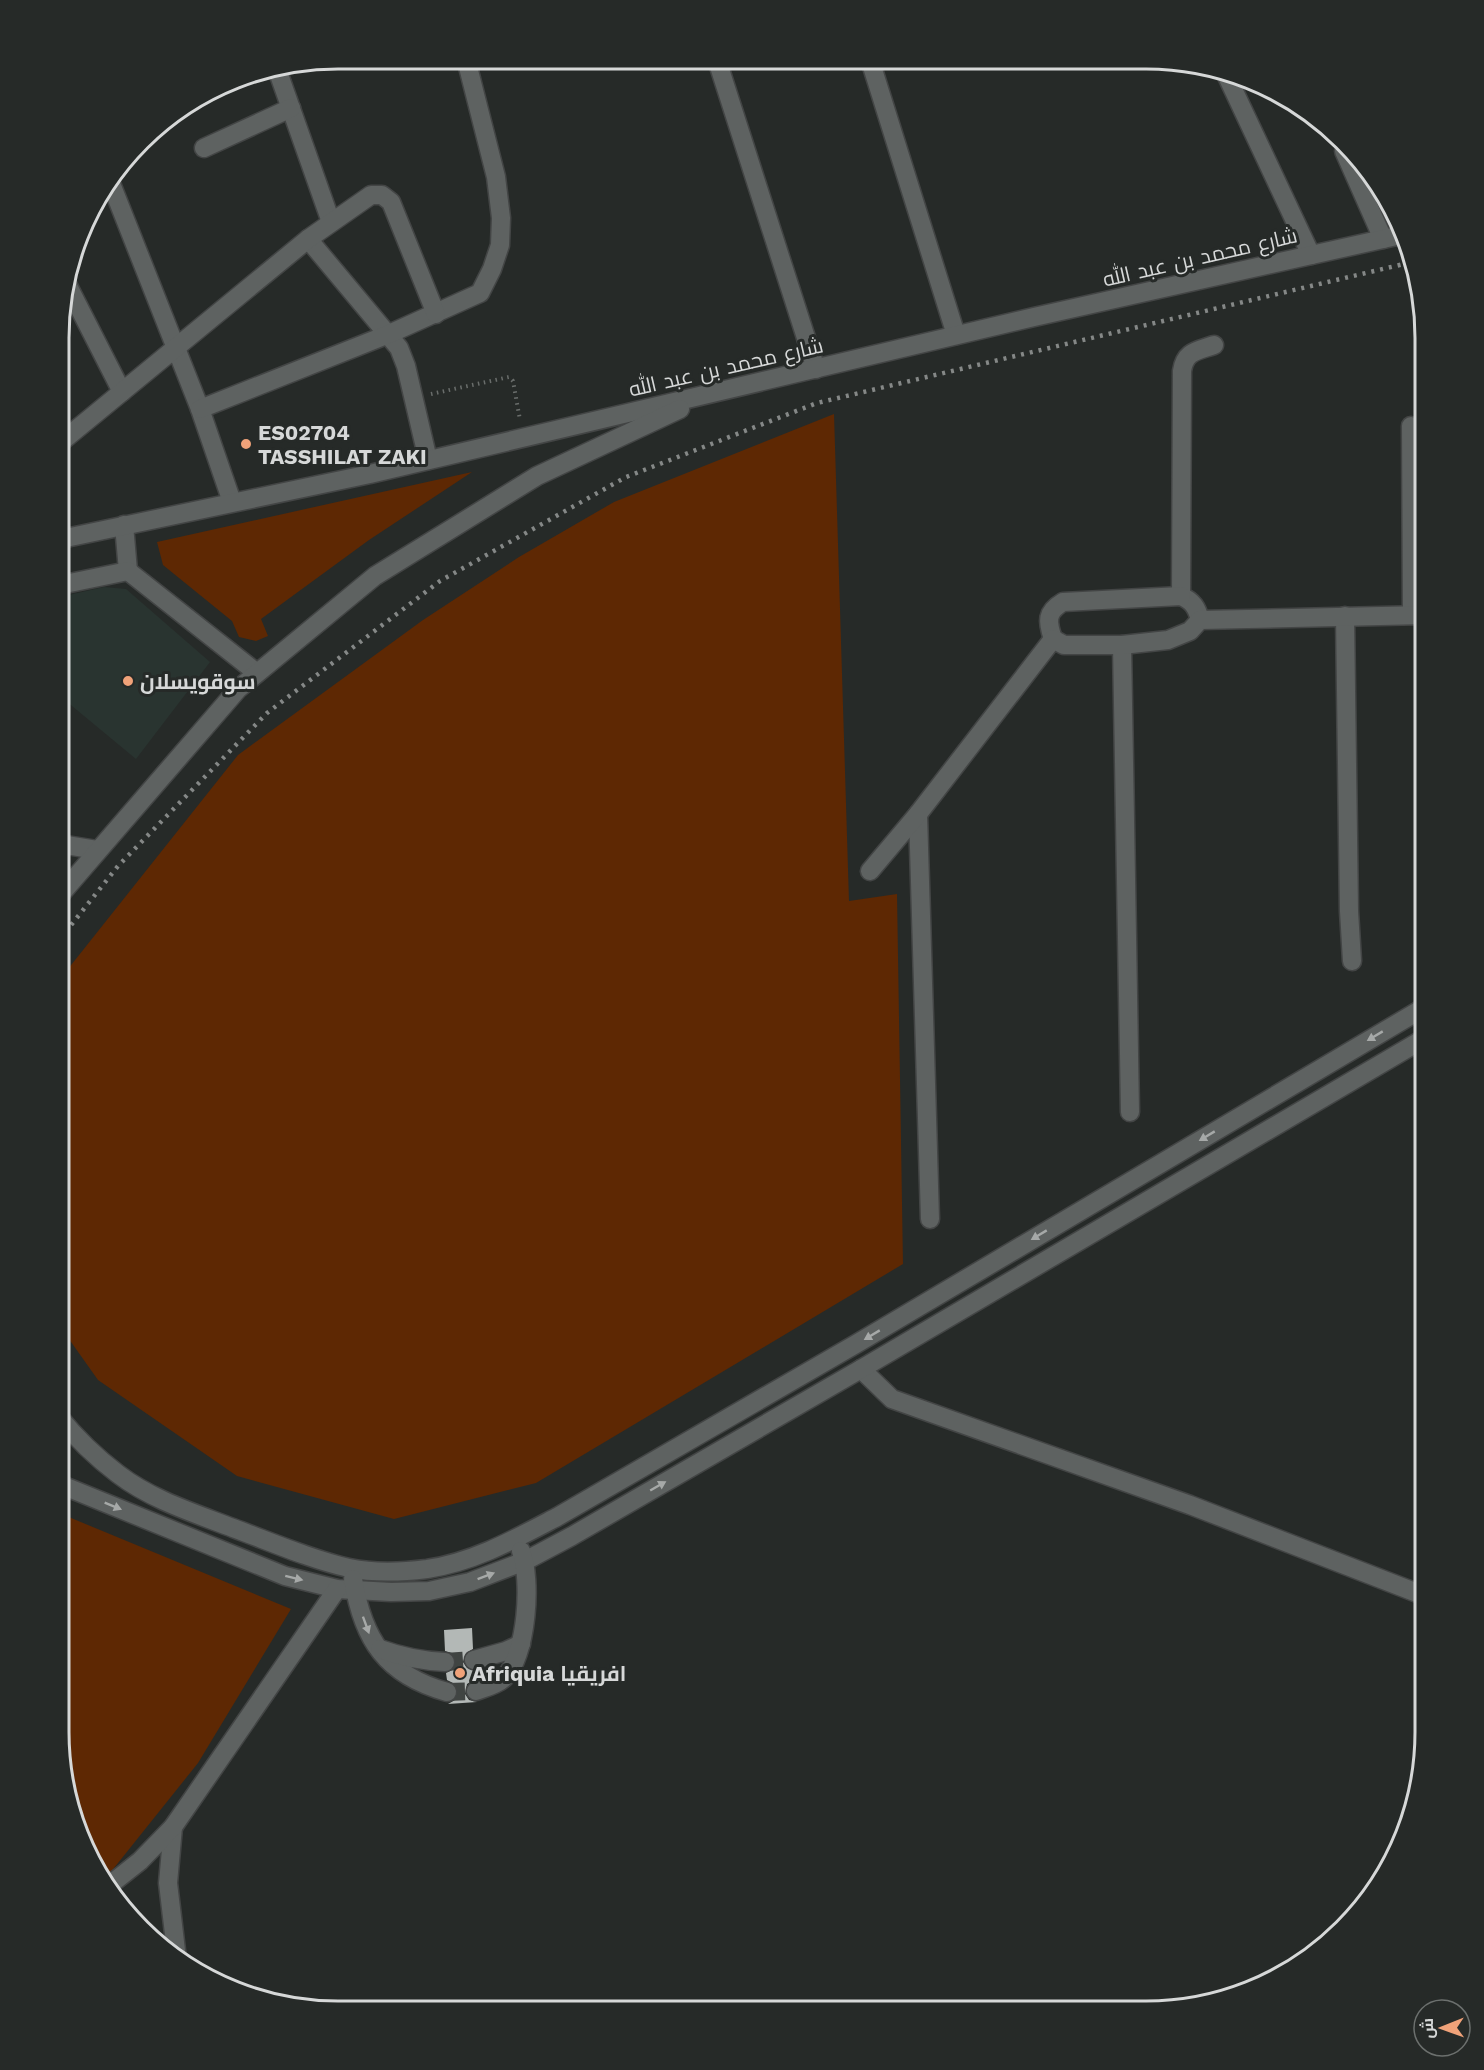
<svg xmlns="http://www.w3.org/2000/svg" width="1484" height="2070" viewBox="0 0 1484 2070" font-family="'Work Sans',Cairo,sans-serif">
	<rect width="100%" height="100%" fill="#262a28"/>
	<!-- built -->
	<path fill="#293430" d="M104 587 126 589 210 662 136 759 66 701 60 708V597Z"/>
	<!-- green -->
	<g fill="#5e2803">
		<path d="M834 414 849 901 897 894 903 1264 536 1483 394 1519 237 1476 98 1380 59 1325 60 979 238 755 423 620 519 557 614 502Z"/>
		<path d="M472 472 369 540 261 619 268 636 256 641 239 637 232 621 163 565 157 542Z"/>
		<path d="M59 1513 291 1609 198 1763 106 1878 87 1855 59 1732Z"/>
	</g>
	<!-- building -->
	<path fill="#b3b8b6" d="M472 1628 473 1649 466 1653 463 1662 467 1668 475 1671V1679L467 1684 465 1694 469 1700 477 1702 448 1704 455 1700 458 1690 455 1684 447 1680 446 1673 454 1669 456 1662 452 1653 445 1651 444 1630Z"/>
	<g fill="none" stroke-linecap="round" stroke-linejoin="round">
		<!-- minor-tunnel -->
		<g stroke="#404442" stroke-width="18" stroke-dasharray="18 9" stroke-linecap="butt">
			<path d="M445 1662 474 1660"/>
			<path d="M447 1692 476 1691"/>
		</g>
		<defs>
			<g id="minor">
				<path d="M717 60 816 369"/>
				<path d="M870 60 956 335"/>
				<path d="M277 69 331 222"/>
				<path d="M1225 72 1311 255"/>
				<path d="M204 148 291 108"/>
				<path d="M1344 151 1383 239"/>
				<path d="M110 181 200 409 232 502"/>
				<path d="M308 239 399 348 406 366 428 460"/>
				<path d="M67 284 122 392"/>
				<path d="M200 409 389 334 480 293 492 269 500 245 501 218 496 177 466 59"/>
				<path d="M1411 426 1412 615"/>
				<path d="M61 442 308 239 371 195H382L391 202 436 314"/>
				<path d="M124 525 128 571"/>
				<path d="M61 539 370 474 1034 317 1401 235"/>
				<path d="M60 585 128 571 257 673"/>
				<path d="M1345 616 1349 911 1352 961"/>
				<path d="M1200 620C1197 608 1193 601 1181 596L1182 371C1185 351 1197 351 1214 345"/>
				<path d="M1053 639C1047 621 1046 612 1063 602L1181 596"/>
				<path d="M1122 645 1130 1112"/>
				<path d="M918 814 930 1219"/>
				<path d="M60 844 97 850"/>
				<path d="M870 871 918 814 1053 639 1064 645H1122L1168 640 1190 631 1200 620 1425 615"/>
				<path d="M60 895 238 689 375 576 537 476 680 409"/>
				<path d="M861 1369 892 1399 1190 1505 1425 1596"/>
				<path d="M59 1417C76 1438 97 1458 118 1474 152 1500 194 1513 233 1528 271 1542 310 1559 349 1568 373 1573 403 1572 427 1569 474 1562 515 1539 557 1517L856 1344 1425 1007"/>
				<path d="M59 1484 285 1576 337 1589 391 1592 429 1591 470 1582 525 1561 572 1536 861 1369 1425 1038"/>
				<path d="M353 1579C363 1640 386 1675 447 1692"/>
				<path d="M380 1649C402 1657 422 1661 445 1662"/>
				<path d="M474 1660 506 1651 521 1644"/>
				<path d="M476 1691C486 1687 497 1685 505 1677 527 1653 532 1581 521 1551"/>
				<path d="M173 1827 168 1883 177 1959"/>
				<path d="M111 1884 140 1861 173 1827 337 1589"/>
			</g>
		</defs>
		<!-- minor casing -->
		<use href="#minor" stroke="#434545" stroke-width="21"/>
		<!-- path -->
		<path stroke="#696d6b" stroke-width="4" stroke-dasharray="1.5 4.5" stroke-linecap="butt" d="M431 394 509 377 513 381 520 420"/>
		<!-- minor -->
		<use href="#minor" stroke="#5e6261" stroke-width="18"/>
		<!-- rail -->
		<path stroke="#858887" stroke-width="4.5" stroke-dasharray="3 6" stroke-linecap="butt" d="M60 939 118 866 267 713 440 581 626 477 817 403 1408 263"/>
	</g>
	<!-- one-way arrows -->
	<defs><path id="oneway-solid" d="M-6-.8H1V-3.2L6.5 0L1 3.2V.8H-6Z" transform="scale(1.5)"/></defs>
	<g fill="#a6a9a8">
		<use href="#oneway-solid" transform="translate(1375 1036) rotate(149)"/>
		<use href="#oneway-solid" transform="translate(1207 1136) rotate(149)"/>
		<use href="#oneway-solid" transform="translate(1039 1235) rotate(149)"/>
		<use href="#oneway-solid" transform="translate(872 1335) rotate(149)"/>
		<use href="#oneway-solid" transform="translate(658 1486) rotate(-30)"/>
		<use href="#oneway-solid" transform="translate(113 1506) rotate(22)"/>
		<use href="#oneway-solid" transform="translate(486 1576) rotate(-21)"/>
		<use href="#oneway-solid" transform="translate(294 1578) rotate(14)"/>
		<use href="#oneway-solid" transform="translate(366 1625) rotate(70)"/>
	</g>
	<!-- markers -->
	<g fill="#f0a279" stroke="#262a28" stroke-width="2">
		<circle cx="246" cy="444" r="6"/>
		<circle cx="128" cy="681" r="6"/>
		<circle cx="460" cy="1673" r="6"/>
	</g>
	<g text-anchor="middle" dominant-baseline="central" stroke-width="6" stroke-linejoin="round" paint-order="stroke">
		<!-- street labels -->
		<g font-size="21" fill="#d6d8d8" stroke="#262a28">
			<text transform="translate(1200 257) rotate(-13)">شارع محمد بن عبد الله</text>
			<text transform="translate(726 367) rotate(-13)">شارع محمد بن عبد الله</text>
		</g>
		<!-- poi labels -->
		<g font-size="21" font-weight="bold" fill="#d6d8d8" stroke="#262a28" text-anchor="start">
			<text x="258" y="432">ES02704<tspan x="258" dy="24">TASSHILAT ZAKI</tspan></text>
			<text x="140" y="681">سوقويسلان</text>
			<text x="472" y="1673">Afriquia افريقيا</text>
		</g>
	</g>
	<!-- crop -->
	<path d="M0 0H1484V2070H0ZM338 69H1146A269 269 0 0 1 1415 338V1732A269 269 0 0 1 1146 2001H338A269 269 0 0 1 69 1732V338A269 269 0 0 1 338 69Z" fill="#262a28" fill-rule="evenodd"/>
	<path fill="none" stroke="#d6d8d8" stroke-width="3" d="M338 69H1146A269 269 0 0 1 1415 338V1732A269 269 0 0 1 1146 2001H338A269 269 0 0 1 69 1732V338A269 269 0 0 1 338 69Z"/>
	<!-- north arrow -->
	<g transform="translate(1442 2028) rotate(269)"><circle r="28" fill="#262a28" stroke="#6c706e" stroke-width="1.5"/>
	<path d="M0-4.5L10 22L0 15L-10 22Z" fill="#f0a279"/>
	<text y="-9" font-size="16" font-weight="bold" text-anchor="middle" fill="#d6d8d8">ش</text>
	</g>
</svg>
